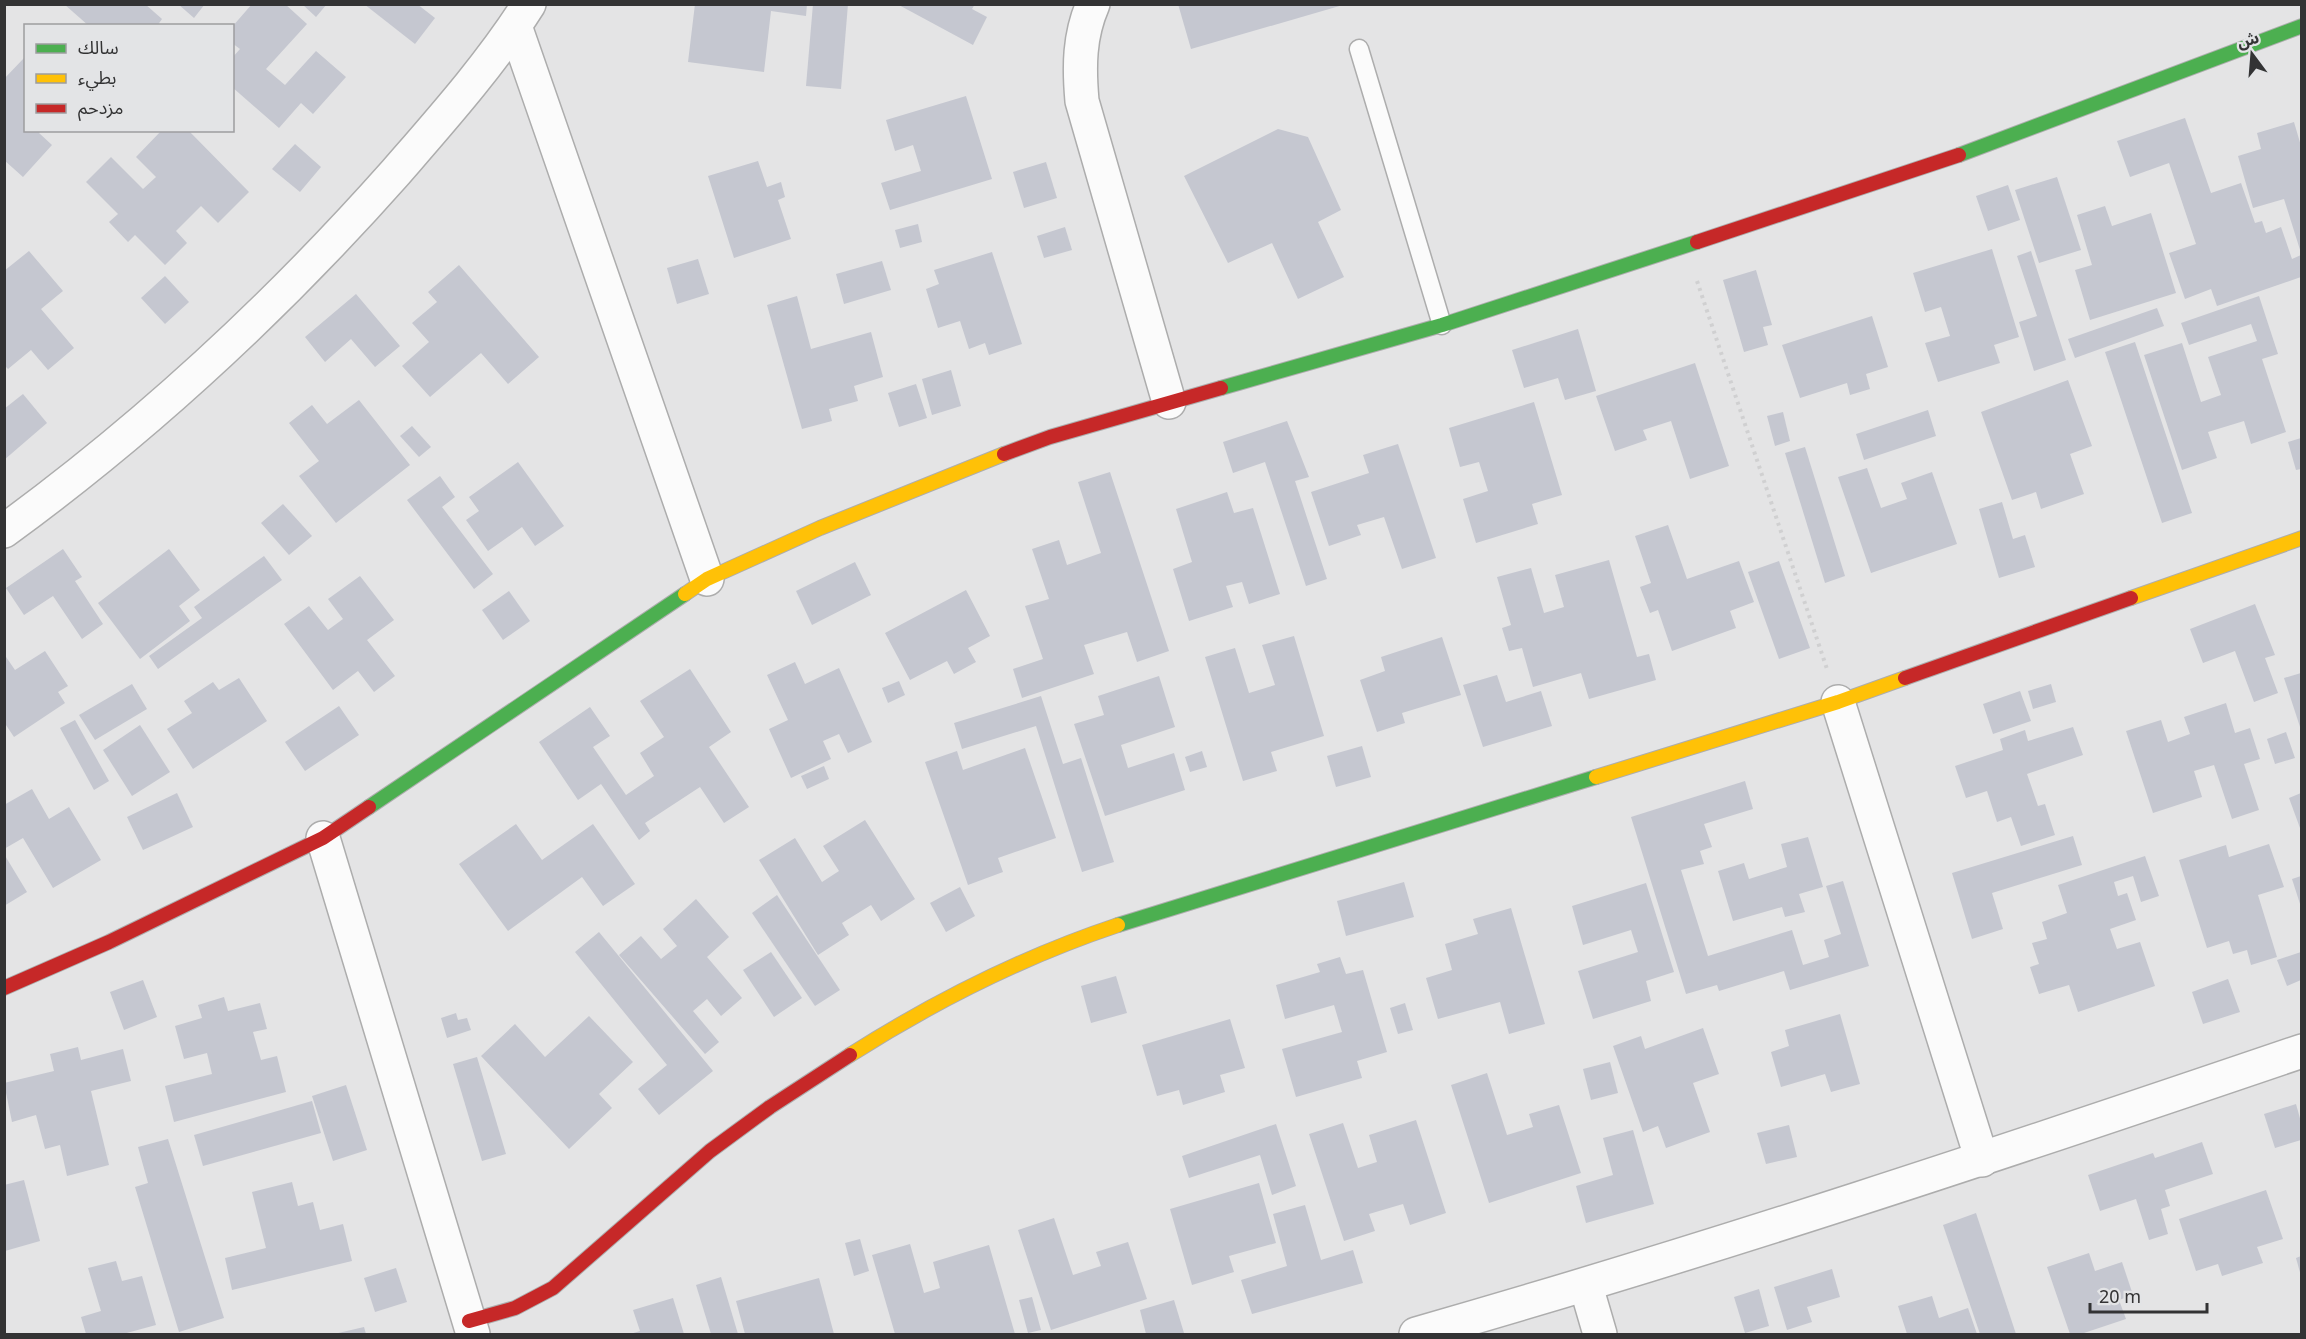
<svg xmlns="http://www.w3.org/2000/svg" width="2306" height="1339" viewBox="0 0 2306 1339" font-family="'Noto Sans','Noto Sans Arabic',sans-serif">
	<rect width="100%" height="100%" fill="#e4e4e5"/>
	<!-- building -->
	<g fill="#c5c7d0">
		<path d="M64 4H145L162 19 157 26H89Z"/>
		<path d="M178 4H205L194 18Z"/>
		<path d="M252 4H285L307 24 266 69 285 85 316 51 346 77 313 114 301 103 279 128 232 87V58L240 49 232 43V27Z"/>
		<path d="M302 4H327L316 17Z"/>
		<path d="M364 4H417L435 18 415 44Z"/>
		<path d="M695 4H807L806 16 771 11 764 72 688 62Z"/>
		<path d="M813 4H848L841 89 806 86Z"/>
		<path d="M897 4H975L972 9 987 17 973 45Z"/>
		<path d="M1178 4H1343V5L1191 49Z"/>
		<path d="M24 58 26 130H41L39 133 52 145 23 177 4 160V79Z"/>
		<path d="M966 96 992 179 890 210 881 183 921 171 913 145 895 151 886 120Z"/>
		<path d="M2185 118 2211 193 2241 183 2255 223 2262 221 2266 233 2281 227 2292 259 2301 255V277L2217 306 2211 289 2185 299 2169 253 2196 244 2169 163 2130 177 2117 141Z"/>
		<path d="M2294 122 2301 146V253L2284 199 2253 208 2238 156 2261 149 2257 133Z"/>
		<path d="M1278 129 1308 137 1341 210 1318 222 1344 277 1298 299 1272 243 1228 263 1184 176Z"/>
		<path d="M162 130H188L249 192 218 223 201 206 176 231 187 243 165 265 135 235 128 242 109 222 118 214 86 182 111 157 143 189 156 177 136 157Z"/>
		<path d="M295 144 321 167 300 192 272 169Z"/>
		<path d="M758 161 767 187 781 182 785 197 778 200 791 239 734 258 708 176Z"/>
		<path d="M1046 162 1057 198 1024 208 1013 172Z"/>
		<path d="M2057 177 2081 250 2039 263 2015 190Z"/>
		<path d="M2008 185 2020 220 1988 231 1976 196Z"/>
		<path d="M2105 206 2112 226 2151 213 2176 293 2090 320 2075 270 2092 265 2077 215Z"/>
		<path d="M918 224 922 242 900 248 895 230Z"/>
		<path d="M1065 227 1072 250 1044 258 1037 236Z"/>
		<path d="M1992 249 2019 337 1994 345 2000 363 1938 382 1925 343 1950 336 1941 307 1925 312 1913 273Z"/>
		<path d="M29 251 63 291 41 309 74 348 48 370 31 350 8 369 4 365V271Z"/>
		<path d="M2031 251 2066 360 2034 371 2019 322 2037 316 2017 256Z"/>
		<path d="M992 252 1022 344 989 355 985 343 969 349 960 321 938 328 926 289 939 284 934 270Z"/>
		<path d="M698 259 709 294 677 304 667 268Z"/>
		<path d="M882 261 891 290 844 304 836 274Z"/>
		<path d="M459 265 539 357 508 384 481 353 430 397 402 366 429 342 412 323 437 302 428 292Z"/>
		<path d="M1756 270 1772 325 1763 327 1768 345 1744 352 1723 280Z"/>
		<path d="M165 276 189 302 165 324 141 298Z"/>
		<path d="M356 294 400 346 375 367 351 339 325 362 305 337Z"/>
		<path d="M797 296 811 349 871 332 883 377 854 386 858 401 829 409 832 421 802 429 767 305Z"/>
		<path d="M2259 296 2278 354 2262 359 2286 432 2251 444 2244 421 2208 432 2217 458 2182 470 2144 355 2182 343 2201 402 2221 395 2208 357 2257 341 2251 324 2189 345 2181 323Z"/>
		<path d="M2157 308 2164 326 2075 358 2068 339Z"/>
		<path d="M1872 316 1888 367 1866 374 1870 389 1850 395 1847 383 1800 398 1782 345Z"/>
		<path d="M1578 329 1596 391 1565 400 1558 378 1524 388 1512 350Z"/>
		<path d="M2135 342 2192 513 2162 523 2105 352Z"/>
		<path d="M1695 363 1729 466 1690 479 1671 421 1643 430 1647 440 1615 451 1596 396Z"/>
		<path d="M951 370 961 406 932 415 922 379Z"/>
		<path d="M2068 380 2092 446 2070 454 2084 494 2041 509 2036 492 2012 500 1981 412Z"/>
		<path d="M916 384 927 418 899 427 888 393Z"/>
		<path d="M23 394 47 423 4 460V409Z"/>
		<path d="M359 400 410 465 336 523 299 476 319 461 289 423 312 405 327 424Z"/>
		<path d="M1534 402 1562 495 1532 504 1538 524 1476 543 1463 499 1488 491 1479 462 1460 467 1449 428Z"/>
		<path d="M1928 410 1936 436 1864 460 1856 434Z"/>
		<path d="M1783 412 1790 441 1775 446 1767 416Z"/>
		<path d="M1287 421 1309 477 1295 481 1327 579 1306 586 1265 462 1233 473 1223 442Z"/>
		<path d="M412 426 431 447 419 457 400 436Z"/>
		<path d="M2301 438V469L2296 470 2288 442Z"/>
		<path d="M1398 444 1436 558 1402 569 1384 517 1357 525 1361 535 1329 546 1311 492 1369 473 1363 455Z"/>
		<path d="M1805 447 1845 576 1825 583 1785 453Z"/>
		<path d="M518 462 564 526 535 546 522 527 488 551 466 520 479 511 469 497Z"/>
		<path d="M1867 468 1881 508 1907 499 1901 483 1932 472 1957 544 1871 573 1838 477Z"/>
		<path d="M1110 472 1169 651 1137 662 1127 632 1084 645 1094 674 1022 698 1013 669 1043 659 1025 606 1049 599 1032 549 1059 540 1067 565 1101 553 1078 482Z"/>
		<path d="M440 476 455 497 442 507 493 574 474 589 407 500Z"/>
		<path d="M1227 492 1234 513 1253 508 1280 594 1249 604 1242 582 1226 586 1233 607 1189 621 1173 569 1192 562 1176 509Z"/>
		<path d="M2002 502 2013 539 2025 535 2035 567 1999 578 1979 509Z"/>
		<path d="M283 504 312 536 289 555 261 523Z"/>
		<path d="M1668 525 1687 579 1739 561 1754 602 1730 611 1736 628 1672 651 1658 610 1650 613 1640 587 1651 583 1635 536Z"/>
		<path d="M63 549 82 577 75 581 103 624 82 639 53 596 24 615 6 588Z"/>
		<path d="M169 549 200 590 179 606 190 621 140 659 98 603Z"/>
		<path d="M264 556 282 580 158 669 149 656 202 618 194 607Z"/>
		<path d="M1609 560 1637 657 1649 654 1656 680 1589 699 1581 673 1533 687 1522 648 1509 651 1502 628 1511 625 1497 577 1531 568 1544 613 1564 607 1555 575Z"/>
		<path d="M1779 561 1810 648 1779 659 1748 572Z"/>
		<path d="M855 562 871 595 812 625 796 591Z"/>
		<path d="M360 576 394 620 367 640 395 676 374 692 358 671 333 690 284 624 309 606 328 630 343 619 328 599Z"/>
		<path d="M966 590 990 636 968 648 976 662 954 674 947 661 910 680 885 633Z"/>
		<path d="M509 591 530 621 503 640 482 610Z"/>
		<path d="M2255 604 2275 655 2265 658 2278 693 2254 702 2235 651 2203 663 2190 629Z"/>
		<path d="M1294 636 1324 736 1271 752 1277 771 1243 781 1205 657 1235 648 1249 693 1275 685 1262 645Z"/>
		<path d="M1442 637 1461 695 1402 713 1405 723 1377 732 1360 680 1385 671 1381 657Z"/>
		<path d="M45 651 68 686 58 692 65 703 14 737 4 722V654L15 670Z"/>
		<path d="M795 662 805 684 839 668 872 742 848 753 839 734 823 741 831 759 791 778 769 729 788 720 767 675Z"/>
		<path d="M690 669 731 732 709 747 749 807 724 823 700 787 645 823 650 831 639 840 601 784 578 800 539 742 590 707 610 736 593 747 626 795 654 776 640 753 664 737 640 701Z"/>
		<path d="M2301 673V730L2284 678Z"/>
		<path d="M1497 675 1506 702 1541 691 1552 726 1483 747 1463 685Z"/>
		<path d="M1159 676 1175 727 1121 745 1128 768 1174 753 1185 790 1105 816 1074 724 1104 715 1098 696Z"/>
		<path d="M239 678 267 721 193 769 167 729 192 713 184 701 213 682 219 690Z"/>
		<path d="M899 681 905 695 888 703 882 688Z"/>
		<path d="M132 684 147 709 95 740 79 715Z"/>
		<path d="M2051 684 2056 702 2033 709 2028 691Z"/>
		<path d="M2020 691 2031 721 1993 734 1983 704Z"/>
		<path d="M1041 696 1063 764 1081 758 1114 862 1082 872 1036 726 962 749 954 723Z"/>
		<path d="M2226 703 2235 733 2250 728 2260 759 2244 764 2259 810 2232 819 2214 765 2194 771 2202 797 2153 813 2126 731 2161 720 2168 742 2190 734 2184 717Z"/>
		<path d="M339 706 359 735 305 771 285 742Z"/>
		<path d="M75 720 109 781 94 790 60 728Z"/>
		<path d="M140 725 170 772 132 796 103 750Z"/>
		<path d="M2073 727 2083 755 2027 774 2038 806 2045 804 2055 835 2021 846 2011 817 1997 822 1987 791 1966 798 1955 766 2003 750 2000 739 2025 730 2028 741Z"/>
		<path d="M2286 732 2295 758 2275 764 2267 739Z"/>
		<path d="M1362 746 1371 777 1336 787 1327 756Z"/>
		<path d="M1025 748 1056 838 998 858 1003 872 968 885 925 762 957 751 963 770Z"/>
		<path d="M1202 751 1207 767 1190 772 1185 757Z"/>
		<path d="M824 766 829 779 807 789 801 776Z"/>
		<path d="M1745 781 1753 809 1704 824 1712 847 1700 851 1704 864 1681 870 1708 956 1792 930 1803 965 1829 957 1824 940 1841 934 1826 886 1843 881 1869 966 1790 990 1784 971 1719 991 1717 985 1686 994 1631 817Z"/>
		<path d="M32 789 49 819 69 807 101 860 53 888 23 838 4 849V805Z"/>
		<path d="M177 793 193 827 143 850 127 817Z"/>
		<path d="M2301 793V828H2300L2289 798Z"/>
		<path d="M865 820 915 899 881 921 871 905 842 923 849 935 818 955 759 860 795 838 822 882 839 871 823 846Z"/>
		<path d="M516 824 542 860 593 824 635 884 603 906 582 877 508 931 459 864Z"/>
		<path d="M2073 836 2082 865 1992 893 2003 929 1972 939 1952 873Z"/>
		<path d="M1808 837 1823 887 1799 894 1805 912 1785 917 1782 907 1733 921 1718 871 1744 863 1749 879 1787 867 1781 844Z"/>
		<path d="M2269 844 2284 887 2258 895 2277 957 2251 965 2247 950 2233 954 2229 941 2207 948 2179 860 2226 845 2229 857Z"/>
		<path d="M4 854 27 892 4 906Z"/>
		<path d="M2145 856 2159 896 2141 902 2133 876 2114 882 2118 896 2127 893 2136 920 2110 929 2117 949 2140 942 2155 986 2078 1012 2069 985 2039 994 2030 967 2039 964 2032 943 2047 939 2042 922 2067 913 2058 885Z"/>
		<path d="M2301 876V907L2292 879Z"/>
		<path d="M1404 882 1414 917 1346 936 1337 901Z"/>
		<path d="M1646 883 1674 972 1646 981 1651 1001 1593 1019 1578 971 1638 952 1631 930 1583 945 1572 906Z"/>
		<path d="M960 887 975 916 946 932 930 903Z"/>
		<path d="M777 895 840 990 815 1006 752 913Z"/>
		<path d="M696 899 729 937 707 957 742 998 721 1016 707 999 693 1011 719 1042 705 1054 619 955 641 936 661 959 677 946 663 929Z"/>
		<path d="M1511 908 1545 1024 1509 1034 1500 1002 1438 1019 1426 978 1452 970 1445 944 1478 934 1473 919Z"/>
		<path d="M599 932 713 1071 659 1115 638 1089 667 1065 575 952Z"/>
		<path d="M771 952 802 998 774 1017 743 970Z"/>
		<path d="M2301 952V980L2287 986 2277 960Z"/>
		<path d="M1340 957 1346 974 1363 970 1387 1052 1357 1061 1362 1078 1296 1097 1282 1049 1342 1032 1334 1005 1285 1019 1276 985 1320 972 1317 964Z"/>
		<path d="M1116 976 1127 1013 1091 1023 1081 986Z"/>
		<path d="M2228 979 2240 1012 2203 1024 2192 992Z"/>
		<path d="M143 980 157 1017 124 1030 110 992Z"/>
		<path d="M224 997 228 1011 260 1003 267 1029 253 1032 261 1060 277 1056 286 1092 174 1122 165 1086 212 1074 207 1053 184 1059 175 1026 202 1018 198 1005Z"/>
		<path d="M1405 1003 1413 1030 1398 1034 1390 1008Z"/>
		<path d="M456 1013 458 1020 467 1018 471 1030 447 1038 441 1018Z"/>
		<path d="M1840 1014 1860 1084 1831 1092 1825 1074 1781 1087 1771 1052 1789 1046 1785 1030Z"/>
		<path d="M589 1016 633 1062 599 1094 612 1108 569 1149 481 1056 515 1024 545 1057Z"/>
		<path d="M1230 1019 1245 1068 1220 1075 1225 1092 1183 1105 1179 1090 1157 1096 1142 1045Z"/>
		<path d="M1703 1028 1719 1074 1693 1083 1710 1132 1666 1148 1658 1126 1643 1132 1613 1046 1641 1036 1645 1049Z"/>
		<path d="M78 1047 81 1060 123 1049 131 1081 91 1091 109 1165 67 1176 60 1145 45 1149 36 1115 12 1122 4 1083 54 1071 50 1054Z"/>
		<path d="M477 1057 506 1154 482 1161 453 1064Z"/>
		<path d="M1610 1062 1618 1093 1591 1100 1583 1069Z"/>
		<path d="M1487 1073 1507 1135 1533 1127 1529 1114 1559 1105 1581 1173 1489 1203 1451 1085Z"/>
		<path d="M346 1085 367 1150 333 1161 312 1096Z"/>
		<path d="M312 1101 321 1133 203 1166 194 1135Z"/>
		<path d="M2296 1104 2301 1122V1140L2275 1148 2264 1114Z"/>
		<path d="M1416 1120 1446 1213 1410 1225 1403 1204 1369 1214 1375 1231 1344 1241 1309 1134 1343 1123 1358 1168 1377 1162 1369 1135Z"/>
		<path d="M1276 1124 1296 1186 1272 1195 1260 1155 1189 1178 1182 1156Z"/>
		<path d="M1789 1125 1797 1157 1766 1164 1757 1133Z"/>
		<path d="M1633 1130 1654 1204 1586 1223 1576 1186 1613 1175 1603 1138Z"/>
		<path d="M168 1139 224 1318 179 1332 135 1187 148 1183 138 1147Z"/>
		<path d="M2202 1142 2213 1174 2165 1190 2170 1206 2161 1209 2168 1234 2149 1240 2136 1199 2100 1211 2088 1175 2153 1153 2155 1158Z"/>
		<path d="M24 1180 40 1241 5 1251 4 1185Z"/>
		<path d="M292 1182 298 1206 313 1202 320 1230 343 1224 352 1261 232 1290 225 1258 266 1248 252 1192Z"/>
		<path d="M1259 1183 1276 1243 1229 1256 1234 1272 1192 1285 1170 1209Z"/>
		<path d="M2266 1190 2283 1239 2257 1247 2263 1263 2222 1276 2218 1264 2196 1271 2179 1219Z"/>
		<path d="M1305 1205 1321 1260 1353 1250 1363 1283 1252 1314 1241 1280 1287 1266 1273 1214Z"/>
		<path d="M1976 1213 2016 1334H1980L1943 1225Z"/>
		<path d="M1054 1218 1073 1275 1101 1266 1096 1252 1128 1242 1147 1299 1051 1330 1018 1230Z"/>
		<path d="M860 1239 869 1271 854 1276 845 1243Z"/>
		<path d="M910 1244 924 1293 940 1288 933 1262 989 1245 1015 1334H895L872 1255Z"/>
		<path d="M2089 1253 2095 1271 2122 1262 2133 1295 2119 1300 2126 1319 2081 1334H2070L2047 1267Z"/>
		<path d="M2301 1256V1276L2296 1258Z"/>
		<path d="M116 1261 122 1281 142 1276 156 1325 123 1334H86L81 1317 101 1311 88 1268Z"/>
		<path d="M396 1268 407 1302 375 1312 364 1278Z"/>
		<path d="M1832 1269 1840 1297 1807 1307 1812 1322 1787 1330 1774 1287Z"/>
		<path d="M721 1277 738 1334H711L696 1285Z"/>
		<path d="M819 1278 834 1334H745L736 1301Z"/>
		<path d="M1759 1289 1769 1326 1745 1333 1734 1297Z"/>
		<path d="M1932 1296 1939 1318 1968 1308 1977 1334H1907L1898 1306Z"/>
		<path d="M1032 1297 1041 1330 1028 1333 1019 1300Z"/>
		<path d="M673 1298 684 1334H630L640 1331 633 1310Z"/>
		<path d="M1174 1300 1184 1333 1146 1334 1140 1310Z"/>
		<path d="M364 1327 366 1334H334Z"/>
	</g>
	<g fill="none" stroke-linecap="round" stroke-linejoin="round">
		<defs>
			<path id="lane" d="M1359 49 1442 325"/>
			<g id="street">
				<path d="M1093 4C1079 36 1079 67 1082 101L1169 402"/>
				<path d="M515 26 707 579"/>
				<path d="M4 531C148 426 278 305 396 172 442 119 491 64 529 4"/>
				<path d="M1838 702 1982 1160"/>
				<path d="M323 838 473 1334"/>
				<path d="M1586 1286 1600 1334"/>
				<path d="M1416 1334C1714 1249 2008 1151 2302 1051"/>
			</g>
			<g id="fast">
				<path d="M1959 155 2302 26"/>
				<path d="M1221 388 1442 325 1697 242"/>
				<path d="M369 807 685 594"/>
				<path d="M1118 925 1596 777"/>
			</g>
			<g id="slow">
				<path d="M685 594 707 579 820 528 1004 454"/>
				<path d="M2131 598 2302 538"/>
				<path d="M1596 777 1838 702 1905 678"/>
				<path d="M850 1055C935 1001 1022 957 1118 925"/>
			</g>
			<g id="jam">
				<path d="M1697 242 1959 155"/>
				<path d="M1004 454 1050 437 1221 388"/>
				<path d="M1905 678 2131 598"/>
				<path d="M4 988 109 942 323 838 369 807"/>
				<path d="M469 1321 515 1308 553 1288 710 1151 770 1107 850 1055"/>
			</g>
		</defs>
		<!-- lane casing -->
		<use href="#lane" stroke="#adadad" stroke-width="21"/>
		<!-- street casing -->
		<use href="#street" stroke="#adadad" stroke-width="36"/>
		<!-- fast casing -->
		<use href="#fast" stroke="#adadad" stroke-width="16"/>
		<!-- slow casing -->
		<use href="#slow" stroke="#adadad" stroke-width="16"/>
		<!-- jam casing -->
		<use href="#jam" stroke="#adadad" stroke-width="16"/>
		<!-- path -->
		<path stroke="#d0d0d1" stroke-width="4" stroke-dasharray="3 4.5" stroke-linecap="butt" d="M1697 281 1827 669"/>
		<!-- lane -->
		<use href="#lane" stroke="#fbfbfb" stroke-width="18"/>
		<!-- street -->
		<use href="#street" stroke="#fbfbfb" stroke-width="33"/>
		<!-- fast -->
		<use href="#fast" stroke="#4caf50" stroke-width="14"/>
		<!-- slow -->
		<use href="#slow" stroke="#ffc107" stroke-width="14"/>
		<!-- jam -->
		<use href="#jam" stroke="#c62828" stroke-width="14"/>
	</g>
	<!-- border -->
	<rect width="2306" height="1339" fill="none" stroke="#333334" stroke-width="12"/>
	<!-- legend -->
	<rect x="24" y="24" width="210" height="108" fill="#e3e4e6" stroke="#9d9d9f" stroke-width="1.5"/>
	<rect x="36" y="44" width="30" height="9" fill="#4caf50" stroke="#9d9d9f" stroke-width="1.5"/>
	<text x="78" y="54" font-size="18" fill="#333334">سالك</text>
	<rect x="36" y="74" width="30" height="9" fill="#ffc107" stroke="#9d9d9f" stroke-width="1.5"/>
	<text x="78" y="84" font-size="18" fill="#333334">بطيء</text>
	<rect x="36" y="104" width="30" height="9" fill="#c62828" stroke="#9d9d9f" stroke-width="1.5"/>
	<text x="78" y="114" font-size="18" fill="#333334">مزدحم</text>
	<!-- north arrow -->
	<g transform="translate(2252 54) rotate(344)" stroke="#e3e4e6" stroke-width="4.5" paint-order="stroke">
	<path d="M0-4.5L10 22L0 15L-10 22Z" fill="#333334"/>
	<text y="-9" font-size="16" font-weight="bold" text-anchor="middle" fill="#333334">ش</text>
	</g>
	<!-- scale -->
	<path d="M2090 1303v9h117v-9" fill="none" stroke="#333334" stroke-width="3"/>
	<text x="2099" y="1303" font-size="18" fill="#333334" stroke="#e3e4e6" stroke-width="4.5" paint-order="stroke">20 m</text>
</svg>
